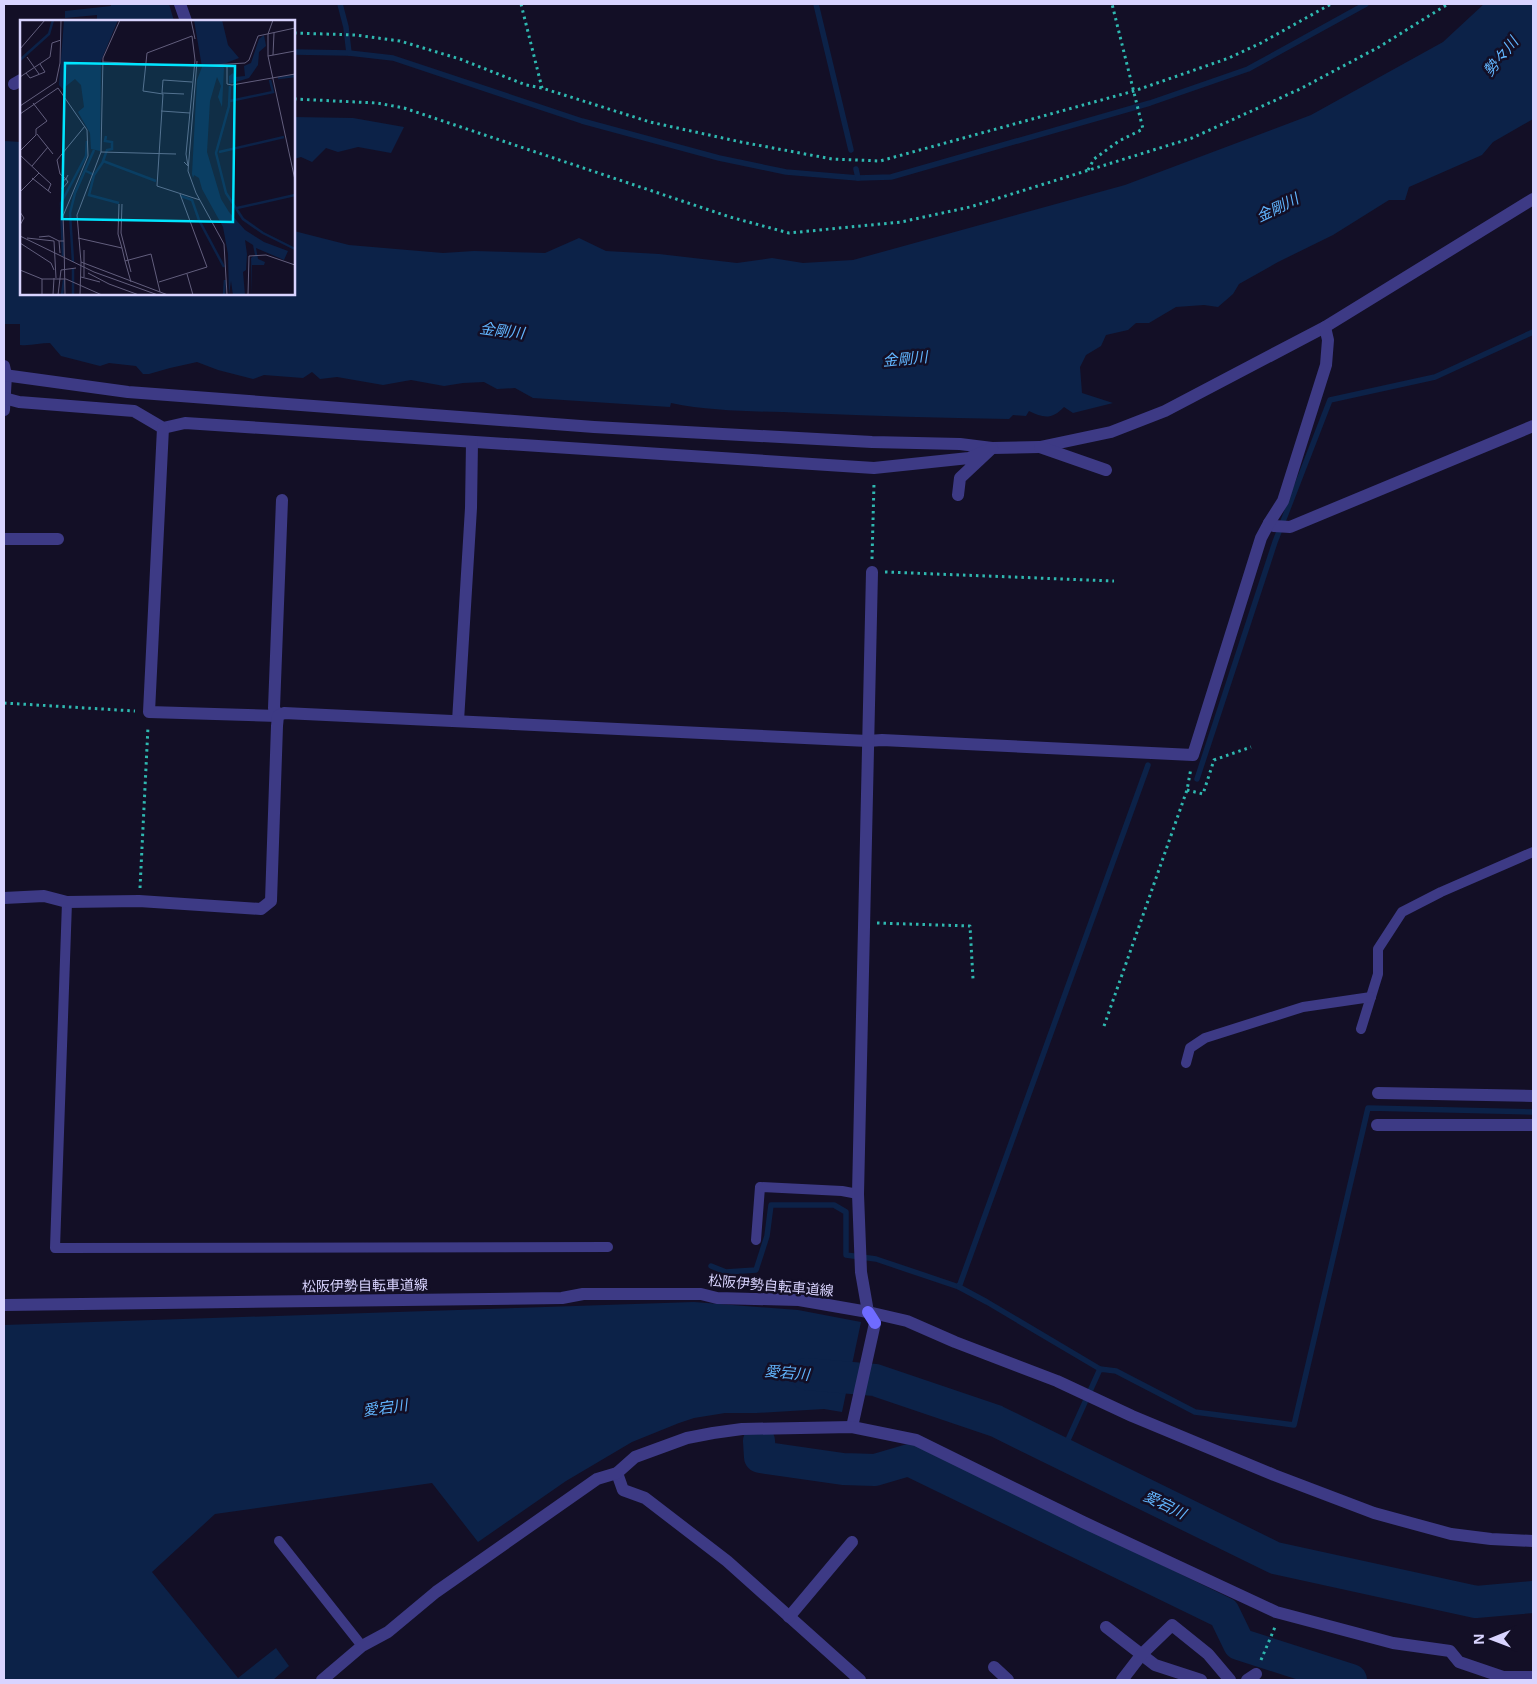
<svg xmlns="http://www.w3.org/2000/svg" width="1537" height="1684" viewBox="0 0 1537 1684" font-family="'Noto Sans','Noto Sans JP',sans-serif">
	<rect width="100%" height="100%" fill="#130f26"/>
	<!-- water -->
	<g fill="#0c2248">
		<path d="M111 4H169L174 21H84V19H97V15L65 18V11L111 6Z"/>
		<path d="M1484 4H1533V119L1493 142 1482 155 1409 187 1405 200H1389L1333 235 1278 262 1239 284 1233 294 1218 307 1204 305 1176 307 1149 323H1136L1128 330 1106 335 1101 346 1086 355 1080 367 1082 393 1113 403 1073 413 1064 407C1052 420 1043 418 1029 411L1026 416 1013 415 1009 419C940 418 872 416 804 413 759 411 714 412 671 403L670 407 533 398 515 388 497 389 484 382 463 383 444 386 411 380 383 385 337 377 320 379 312 372 303 378 264 375 253 379 218 370 197 362 170 368 149 374H143L136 366 109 363 100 366 61 356 50 343C40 343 31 346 20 345V324H4V141L21 142V294H294V231L349 245 443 253 474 251 545 253 579 238 606 251 659 254 737 263 772 258 803 263 853 260 1125 185 1311 115 1443 42Z"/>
		<path d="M294 117 353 118 404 127 391 153 358 147 338 152 326 148 312 162 301 157 294 159Z"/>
		<path d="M694 1302 798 1310 861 1322 842 1412 824 1409 756 1413H725L694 1418 679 1423 632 1442 566 1481 478 1542 432 1483 215 1514 152 1572 238 1678 276 1648 289 1666 273 1680H4V1325Z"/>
	</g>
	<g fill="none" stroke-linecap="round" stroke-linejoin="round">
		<!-- stream -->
		<g stroke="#0c2248" stroke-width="5.5">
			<path d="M340 4 346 27 349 53"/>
			<path d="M816 4 851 150"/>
			<path d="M294 52 349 53 393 58 582 121 719 158 786 172 858 178 891 177 1150 103 1248 69 1366 4"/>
			<path d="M856 169 858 178"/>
			<path d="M1197 779 1275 542 1330 400 1435 377 1533 332"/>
			<path d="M711 1266 726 1272 756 1270 767 1236 771 1205H834L846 1212V1255L876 1259 959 1287 1148 765"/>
			<path d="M959 1287 987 1302 1100 1369"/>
			<path d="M1062 1453 1100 1369 1116 1371 1195 1412 1294 1425 1368 1108 1533 1112"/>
		</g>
		<!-- river -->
		<g stroke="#0c2248" stroke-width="32">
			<path d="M806 1374 875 1380 996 1421 1275 1558 1476 1602 1533 1597"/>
			<path d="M759 1441 760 1457 843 1469 875 1470 909 1460 1224 1613 1239 1644 1351 1680"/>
		</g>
		<!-- path -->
		<g stroke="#2fb8b0" stroke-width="3" stroke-dasharray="2.5 4" stroke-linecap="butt">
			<path d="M521 4 542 88"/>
			<path d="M294 33 355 35 400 41 460 59 526 85 542 88 650 122 741 142 832 159 880 161 1134 91 1229 58 1261 43 1331 4"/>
			<path d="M294 99 377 103 404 108 730 217 789 233 901 222 970 207 1192 138 1300 89 1379 47 1448 4"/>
			<path d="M1088 170 1094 159 1119 141 1143 129 1112 4"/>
			<path d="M872 559 874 483"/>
			<path d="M885 572 1114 581"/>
			<path d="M4 703 135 711"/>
			<path d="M1187 790 1203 794 1214 760 1251 747"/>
			<path d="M140 888 148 727"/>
			<path d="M877 923 970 926 973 979"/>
			<path d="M1104 1026 1187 790 1191 768"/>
			<path d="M1261 1660 1275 1627"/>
		</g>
		<!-- lane -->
		<g stroke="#3d3a85" stroke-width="10">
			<path d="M67 902 55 1248 608 1247"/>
			<path d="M1361 1029 1378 974V949L1402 912 1441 892 1533 852"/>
			<path d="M1186 1063 1190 1048 1205 1038 1303 1007 1371 997"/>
			<path d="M756 1240 760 1187 842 1191 858 1194"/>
			<path d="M279 1541 362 1646"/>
		</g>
		<!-- street -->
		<g stroke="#3d3a85" stroke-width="12">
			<path d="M180 4 186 21"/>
			<path d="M14 84 21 80"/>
			<path d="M4 366 6 375 4 410"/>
			<path d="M4 375 128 392 594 427 872 442 960 444 992 448 1040 447 1111 432 1165 411 1325 327 1533 199"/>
			<path d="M4 398 19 402 134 411 163 428 185 423 874 468 969 458 992 448 960 478 958 495"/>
			<path d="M163 428 149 712 278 716 274 708 282 500"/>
			<path d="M1040 447 1106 470"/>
			<path d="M1269 523 1274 526 1290 527 1533 426"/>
			<path d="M4 539H58"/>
			<path d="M458 721 471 508 472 442"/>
			<path d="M4 898 44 896 67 902 139 901 261 909 271 901 277 726 278 716 284 713 868 741 882 740 1193 755 1261 538 1269 523 1283 501 1326 365 1328 340 1325 327"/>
			<path d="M1378 1093 1533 1096"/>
			<path d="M1377 1125H1533"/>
			<path d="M4 1305 562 1298 583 1294H701L717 1298 799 1300 868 1312 907 1321 955 1342 1057 1381 1132 1416 1274 1475 1374 1513 1451 1534 1491 1539 1533 1541"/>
			<path d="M868 1312 861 1272 858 1194 872 572"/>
			<path d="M852 1427 875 1323"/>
			<path d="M617 1473 623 1490 645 1498 727 1561 860 1680"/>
			<path d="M789 1617 852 1542"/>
			<path d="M1106 1627 1155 1665 1201 1680"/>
			<path d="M994 1667 1008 1680"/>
			<path d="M322 1680 362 1646 388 1632 436 1592 597 1479 617 1473 635 1457 687 1438 713 1433 742 1429 852 1427 916 1440 1083 1522 1276 1612 1393 1643 1450 1651 1459 1662 1503 1677H1533"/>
			<path d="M1122 1680 1142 1654 1172 1625 1208 1654 1230 1680"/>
			<path d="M1247 1680 1256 1674"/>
		</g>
		<!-- secondary -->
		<path stroke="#6f6bff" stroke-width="12" d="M868 1312 875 1323"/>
	</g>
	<g text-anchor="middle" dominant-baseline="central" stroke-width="5" stroke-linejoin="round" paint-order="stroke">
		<!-- street labels -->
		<g font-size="14" fill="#d9d4ff" stroke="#130f26">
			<text transform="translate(365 1285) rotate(-1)">松阪伊勢自転車道線</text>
			<text transform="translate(771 1285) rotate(5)">松阪伊勢自転車道線</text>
		</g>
		<!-- water labels -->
		<g font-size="15" font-style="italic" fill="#62b6ff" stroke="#130f26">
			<text transform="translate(1500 56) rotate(-51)">勢々川</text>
			<text transform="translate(1277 207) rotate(-26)">金剛川</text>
			<text transform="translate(502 330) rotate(7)">金剛川</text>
			<text transform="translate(905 358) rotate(-5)">金剛川</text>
			<text transform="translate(787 1372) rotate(5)">愛宕川</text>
			<text transform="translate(385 1407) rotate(-8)">愛宕川</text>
			<text transform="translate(1165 1504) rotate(26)">愛宕川</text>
		</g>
	</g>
	<!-- overview -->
	<g transform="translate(20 20)">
		<rect width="275" height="275" fill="#130f26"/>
		<path d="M44 0H98L81 41 80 131 71 129 70 113 58 92 64 87 61 65 55 59 45 67 46 73 39 65ZM174 0H202L208 25 219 38 201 45 204 48 202 87 198 77 201 66 197 57 190 81 187 132 201 179 209 192 225 210 244 222 268 231 264 240 236 228 238 239 245 242 244 245H232V275L231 238 235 235 233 225 225 220 227 234 226 250 223 252 225 275H213L211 261 209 275 208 234 203 207 182 169 179 158 174 155 173 158 172 154 177 60 182 47ZM244 15 246 26 239 32 238 45 229 58 209 64V56L213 53 215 57 225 56 224 46 231 43 239 19Z" fill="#0c2248"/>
		<path fill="none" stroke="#0c2248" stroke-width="2.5" d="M0 40 29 14 33 0M258 58 275 56M210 66 209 86 196 133 206 173 223 199 243 213 275 229M210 81 253 72 250 60M86 116 85 121 92 122V129L87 130 83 141 136 161M199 132 264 117M66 151 74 155 69 175 99 183M74 155 83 142M161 176 172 180 179 200 204 247M217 188 275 175M43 236 41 183 66 136 67 121M53 242 50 193 55 173 74 130M42 275 44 260M53 275V248M204 275 205 260"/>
		<path fill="none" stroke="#625e7d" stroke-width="1" d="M171 0 175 19M0 29 25 0M275 31 248 36 275 160M253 35 254 13M248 36V14L253 0M7 37 19 54M177 41 168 151 176 173 204 224 207 275M83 42 177 46 225 43 229 40 238 16 275 8M207 47V64L212 65 275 54M6 53 10 58 25 52 20 44M0 57 30 37 32 23 41 20M164 74 142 73 143 60 172 62M0 86 36 62 40 43 41 0M141 91 170 93M0 94 38 68 67 110 68 136 43 196 44 221M17 114 33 134M0 131 16 115V109L27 101 13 83M81 132 156 134M0 135 19 153 0 172M164 142 168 146 166 134 175 40 172 16 127 33 123 71 143 74 137 166 180 180M12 146 28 127M19 153 31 164 28 171M48 155 46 159 44 160 42 169 48 162 46 159 40 154 37 140 65 106M12 158 31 173M99 184 98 214 102 228M102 184 101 213 111 252M0 192 4 198 0 205M0 216 74 252 138 275M19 217 29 216 39 221 40 233M7 218 34 221 36 258M58 218 102 228 105 241 131 234 140 272M39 221H44L45 275M0 223 31 243 34 250M105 241 111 262M61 242 148 275M0 250 22 259H46L82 275M68 253 89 264M167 254 173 275M61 257 80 262M64 257V230M139 262 187 247 160 174M89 264 119 275M22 275V259M33 275 34 258M38 275 41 250 56 248M60 275 61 242 57 195 81 132 83 38 100 0M228 275 229 236 246 235 275 245"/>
		<path fill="#00e5ff" fill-opacity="0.15" stroke="#00e5ff" stroke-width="2.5" d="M45 43 215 46 213 202 42 199Z"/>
		<rect width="275" height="275" fill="none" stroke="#d9d4ff" stroke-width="2.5"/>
	</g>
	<!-- border -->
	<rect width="1537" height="1684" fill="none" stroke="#d9d4ff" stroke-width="10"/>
	<!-- north arrow -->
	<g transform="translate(1492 1639) rotate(269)" stroke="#130f26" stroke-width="4" paint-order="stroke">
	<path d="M0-4L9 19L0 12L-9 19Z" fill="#d9d4ff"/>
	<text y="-8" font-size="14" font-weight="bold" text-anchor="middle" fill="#d9d4ff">N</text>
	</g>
</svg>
